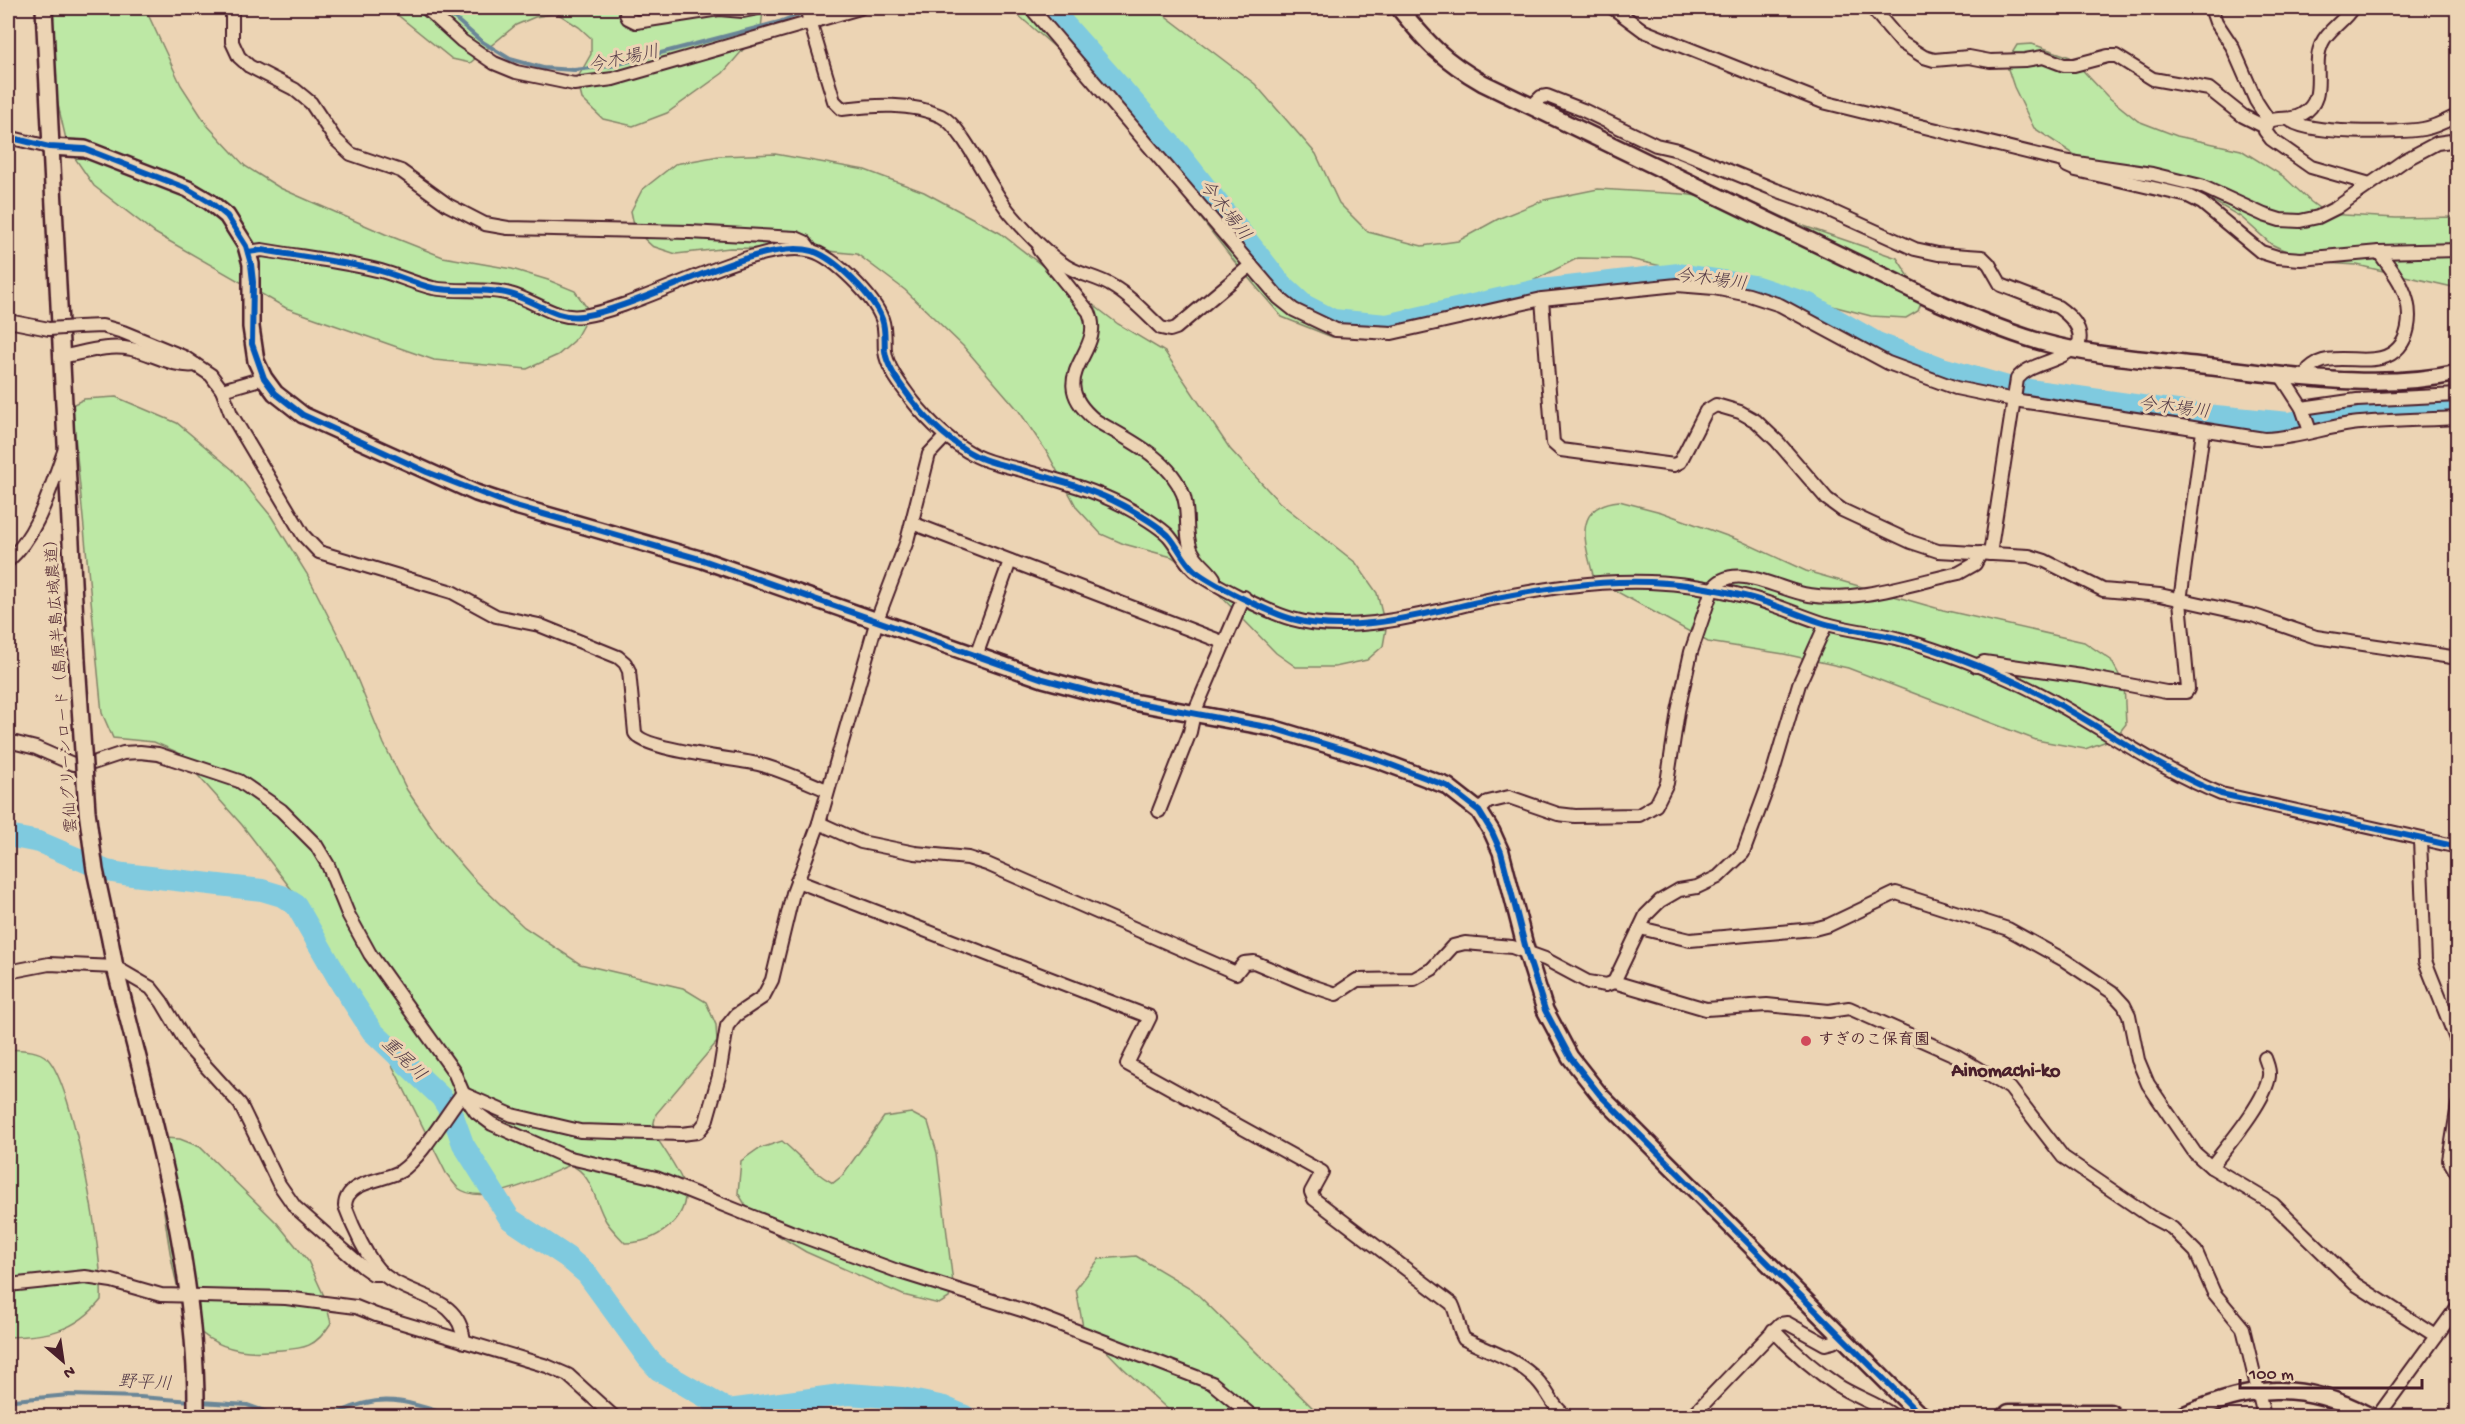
<svg xmlns="http://www.w3.org/2000/svg" width="2465" height="1424" viewBox="0 0 2465 1424" font-family="'Gochi Hand','Klee One',sans-serif">
	<rect width="100%" height="100%" fill="#ecd4b4"/>
	<filter id="ink" filterUnits="userSpaceOnUse"><feTurbulence type="fractalNoise" baseFrequency=".0167" numOctaves="2"/><feDisplacementMap in="SourceGraphic" scale="12" xChannelSelector="R" yChannelSelector="G"/><feConvolveMatrix kernelMatrix="1 2 1 2 8 2 1 2 1" color-interpolation-filters="sRGB"/></filter>
	<g filter="url(#ink)">
		<!-- green -->
		<g fill="#bde8a5" stroke="#848468" stroke-width="1.5">
			<path d="M39 8H145L181 85 207 125 245 166 280 188 385 234 443 257 512 269 548 280 575 291 587 308 583 325 574 341 558 355 527 369 434 360 286 308 155 233 94 186 68 148 41 32Z"/>
			<path d="M389 8H762L763 10 761 29 723 73 667 113 633 126 603 119 582 99 577 79 591 54V38L579 27 557 13 535 17 516 25 470 63 452 59Z"/>
			<path d="M1010 8H1155L1255 84 1316 154 1339 203 1368 232 1422 246 1458 241 1500 218 1544 200 1598 189 1683 194 1755 204 1798 224 1897 258 1923 298 1918 311 1906 318 1871 316 1755 286 1629 259 1578 258 1511 292 1426 330 1389 337H1332L1282 317 1234 261 1133 131 1058 50Z"/>
			<path d="M2032 44 2070 57 2107 96 2138 121 2177 136 2241 150 2283 176 2311 202 2327 214 2396 218 2457 217V288L2357 265 2309 262 2271 244 2241 217 2197 192 2143 187 2081 159 2034 128 2014 87 2006 63 2017 45Z"/>
			<path d="M775 154 865 170 924 192 1000 233 1118 324 1165 352 1230 449 1279 502 1356 563 1377 593 1386 629 1383 646 1367 660 1335 667H1296L1276 653 1207 582 1172 557 1124 544 1101 534 1077 508 1048 454 1019 411 963 346 905 290 857 254 808 249 730 248 676 254 652 246 635 230 631 211 642 190 675 164 719 156Z"/>
			<path d="M116 397 177 423 233 470 271 516 307 574 344 647 384 744 407 790 443 843 475 880 524 927 580 964 683 988 706 1002 716 1025 717 1042 656 1114 652 1131C660 1143 684 1177 685 1189 688 1222 654 1243 625 1243 619 1236 611 1229 606 1221 595 1204 593 1173 570 1165 544 1176 484 1208 458 1188 454 1184 450 1178 446 1173L350 981 305 907 242 825 177 752 154 742 113 738 102 713 72 405 84 399Z"/>
			<path d="M1619 501 1661 512 1741 541 1806 571 1943 610 2084 642 2111 660 2124 684 2126 724 2115 738 2085 749 2036 740 1848 668 1784 654 1708 642 1594 579C1586 546 1570 506 1619 501Z"/>
			<path d="M8 1049C21 1050 37 1049 47 1058 74 1084 104 1259 101 1300 75 1332 47 1336 8 1337Z"/>
			<path d="M911 1113 928 1122 937 1153 953 1283 949 1298 939 1304 903 1295 806 1252 756 1222 738 1193 741 1161 758 1149 782 1141C799 1155 813 1173 833 1183L842 1176 884 1117Z"/>
			<path d="M164 1138 180 1139 200 1147 277 1223 308 1261 324 1296 331 1323C313 1352 300 1348 268 1351 241 1353 215 1347 196 1328 171 1303 162 1192 157 1154Z"/>
			<path d="M1136 1256 1192 1289 1321 1416H1175L1123 1368 1083 1327 1076 1289 1099 1259Z"/>
		</g>
		<g fill="none" stroke-linecap="round" stroke-linejoin="round">
			<!-- stream -->
			<g stroke="#6a8697" stroke-width="4">
				<path d="M443 8 481 41 510 59 543 68 574 70 611 66 779 22 805 12"/>
				<path d="M8 1399 14 1400 69 1395 140 1397 192 1401"/>
				<path d="M200 1402 247 1405 278 1416"/>
				<path d="M326 1416C340 1413 352 1406 366 1403 397 1395 424 1408 453 1416"/>
				<path d="M708 1416 728 1410"/>
			</g>
			<!-- river -->
			<g stroke="#7fcadf" stroke-width="22">
				<path d="M1050 8 1177 151 1281 284 1304 305 1333 320 1387 325 1533 291 1679 274 1754 286 1809 304 1877 343 1942 368 2008 387 2205 415 2289 423 2355 410 2458 405"/>
				<path d="M809 10 819 8"/>
				<path d="M8 836 39 842 107 871 124 874 262 890 282 896 296 905 342 985 372 1031 441 1097 453 1116 463 1144 510 1219 567 1257 587 1274 648 1358 659 1370 728 1410 848 1394 902 1398 944 1407 965 1416"/>
			</g>
			<defs>
				<g id="minor">
					<path d="M232 8V42L239 57 249 66 294 89 311 103 335 139 351 154 401 171 448 205 485 224 508 228 690 232 796 238 805 242 811 250"/>
					<path d="M426 8 462 41 494 63 516 72 574 84 613 79 860 8"/>
					<path d="M628 8 626 14 628 18 636 22 719 9 743 11 758 8"/>
					<path d="M806 8 834 101 842 109C874 105 911 102 941 116 964 127 990 190 1010 213 1026 232 1044 252 1066 266 1080 275 1098 277 1112 286 1130 296 1146 314 1161 328L1170 330 1176 328 1251 265"/>
					<path d="M1031 8 1279 298 1294 310 1336 330 1392 333 1542 299 1677 285 1714 288 1749 295 1780 305 1888 363 1956 388 2014 400 2264 439C2293 439 2322 428 2351 424 2386 420 2422 420 2458 418"/>
					<path d="M1381 8H1388"/>
					<path d="M1613 8 1644 31 1823 102 2063 161 2152 174 2201 186 2264 215 2280 220 2300 221 2318 217 2336 208 2405 160 2437 143 2458 140"/>
					<path d="M1872 8 1902 43 1924 57 1934 60 1969 57 1990 61 2025 60 2043 57 2064 65H2074L2108 56H2116L2153 79 2209 89 2243 116 2265 127"/>
					<path d="M2211 8 2216 22 2232 46 2256 101 2269 121"/>
					<path d="M2352 8C2345 21 2328 29 2322 43 2310 67 2330 99 2301 115 2291 121 2280 117 2269 121L2265 131 2271 139 2311 167 2370 184"/>
					<path d="M1531 107 1541 97 1547 96 1583 110 1656 145 1678 150 1776 190 1818 205 1915 249 1938 254 1982 257 1989 264 2001 285 2058 307C2069 315 2083 327 2079 343 2060 364 2030 362 2017 379L1990 554"/>
					<path d="M2289 119C2303 135 2401 133 2423 129 2435 127 2446 121 2458 115"/>
					<path d="M8 137 49 147"/>
					<path d="M2067 166 2076 170 2188 196 2202 203 2261 252 2277 257 2301 259 2379 252 2458 250"/>
					<path d="M1039 250 1089 312C1107 354 1041 375 1095 420 1126 439 1169 457 1183 494 1190 512 1184 532 1191 549 1196 562 1207 567 1214 578"/>
					<path d="M248 252 262 250C301 257 342 261 381 271 399 276 416 284 433 288 458 293 485 287 510 294 534 300 555 320 582 316 642 308 760 236 812 251 834 257 874 297 882 319 886 330 884 340 885 351 887 368 901 385 911 399 928 421 951 443 976 456 990 463 1004 465 1018 469 1053 479 1090 488 1122 505 1137 513 1155 523 1168 535 1178 546 1183 560 1194 570 1211 584 1270 613 1292 619 1352 636 1427 613 1487 600 1541 589 1595 580 1650 582 1682 583 1717 589 1748 597 1772 603 1796 614 1820 622 1845 630 1871 632 1896 638 1934 648 1973 663 2009 679 2083 712 2146 764 2221 794L2458 847"/>
					<path d="M1542 299 1553 443 1561 450 1674 465 1680 462 1706 411 1716 405 1740 412 1756 421 1777 441 1827 499 1842 510 1911 542 1938 551 2029 556 2045 561 2103 590 2160 595 2255 616 2316 637 2458 658"/>
					<path d="M8 321 49 329"/>
					<path d="M78 327 102 326 123 332 184 357 211 375 222 390 231 414 303 535 319 552 452 592 496 616 539 625 618 657 625 663 629 671 635 733C643 750 737 759 758 764 782 770 805 781 827 790"/>
					<path d="M60 357C83 353 108 344 131 349 153 353 173 368 196 365"/>
					<path d="M2280 374 2302 408 2310 431"/>
					<path d="M2308 377 2309 369C2327 351 2359 364 2381 358 2412 350 2414 312 2402 287 2397 275 2387 264 2379 252"/>
					<path d="M222 390 264 378"/>
					<path d="M2302 408 2357 400 2458 395"/>
					<path d="M912 523 1225 643"/>
					<path d="M8 561C39 533 50 488 65 449"/>
					<path d="M976 656 1010 561"/>
					<path d="M1976 666 1984 662 2082 676 2166 692H2186L2188 689 2180 601 2203 431"/>
					<path d="M8 741 36 748 73 764 93 763 123 753 140 752 158 754 239 781 281 810 316 845 328 865 348 914 370 954 454 1072 463 1093 476 1112 492 1124 566 1157 656 1178 791 1232 900 1272 1025 1311 1212 1383 1252 1416"/>
					<path d="M1159 811 1190 732 1194 713 1244 597"/>
					<path d="M1479 811 1488 802 1509 797 1558 814 1575 816 1639 815 1656 805 1667 783 1678 711 1691 652 1712 590C1732 559 1780 591 1809 595 1856 603 1913 583 1959 573L1975 564 1981 553"/>
					<path d="M819 823 861 842 915 853 968 858 987 864 1236 973 1244 963 1254 962 1309 985 1336 994 1357 980 1414 979 1432 969 1453 946 1465 943 1512 947 1545 959 1588 982 1606 985 1614 982 1706 1009 1767 1005 1829 1011 1849 1008 1957 1056 2010 1088 2063 1157 2151 1217 2172 1228 2196 1252 2214 1293 2243 1328 2264 1416"/>
					<path d="M2420 840 2425 961 2458 1044"/>
					<path d="M797 881 1150 1017 1127 1064 1322 1172 1311 1192 1314 1199 1452 1304C1458 1316 1458 1328 1464 1339 1488 1351 1519 1360 1537 1380 1549 1392 1552 1407 1566 1416"/>
					<path d="M1640 928 1690 940 1814 929 1829 925 1896 893 2008 929 2064 960 2112 992 2124 1005 2129 1015 2138 1060 2148 1084 2195 1153 2211 1167 2273 1204 2355 1284 2436 1336"/>
					<path d="M8 972 49 964 115 967 151 988 162 1002 190 1049 240 1104 279 1184 295 1207 363 1267 373 1274H383"/>
					<path d="M1614 982 1646 915 1660 901 1679 890 1697 887 1718 877 1743 853 1772 775 1799 684 1826 624"/>
					<path d="M463 1093C446 1114 422 1157 401 1171 383 1182 346 1180 345 1206 352 1225 368 1262 384 1275 413 1299 460 1294 464 1342"/>
					<path d="M464 1094 512 1115 580 1131 681 1134 698 1132 706 1122 719 1076 727 1026 736 1015 763 997 772 980 793 893 819 823 877 620 907 541 929 454 946 436"/>
					<path d="M2458 1105 2449 1160 2458 1175"/>
					<path d="M2211 1167C2227 1146 2266 1101 2269 1076 2270 1070 2267 1064 2265 1058"/>
					<path d="M8 1285 85 1277 112 1281 161 1295 286 1298 356 1307 376 1315 547 1366 568 1375 613 1416"/>
					<path d="M1773 1330C1793 1351 1813 1369 1837 1385 1855 1397 1877 1403 1894 1416"/>
					<path d="M1692 1416 1780 1324 1787 1323 1825 1344 1833 1342 1841 1336"/>
					<path d="M2378 1416 2458 1306"/>
				</g>
				<g id="tertiary">
					<path d="M44 8 77 661"/>
					<path d="M1399 8C1426 42 1444 61 1483 83L1931 299C1967 315 2003 331 2041 342 2091 356 2143 359 2194 365 2278 374 2374 392 2458 373"/>
					<path d="M49 147 85 149 188 189 210 202 227 216 246 246 251 264V327L256 361 264 378 275 393 303 415 476 493 512 505 703 560 1043 679 1122 700 1272 728 1378 760 1447 786 1479 811 1492 832 1501 852 1527 953 1545 1010 1570 1057 1600 1095 1916 1411 1924 1416"/>
					<path d="M110 940 115 967C151 1114 198 1263 196 1416"/>
					<path d="M2181 1416C2252 1385 2300 1379 2370 1416"/>
				</g>
				<path id="motorway" d="M2010 1416H2109"/>
			</defs>
			<!-- minor casing -->
			<use href="#minor" stroke="#4a1f2b" stroke-width="16"/>
			<!-- tertiary casing -->
			<use href="#tertiary" stroke="#4a1f2b" stroke-width="20"/>
			<!-- motorway casing -->
			<use href="#motorway" stroke="#4a1f2b" stroke-width="27"/>
			<!-- minor -->
			<use href="#minor" stroke="#ecd4b4" stroke-width="12"/>
			<!-- tertiary -->
			<use href="#tertiary" stroke="#ecd4b4" stroke-width="15"/>
			<!-- motorway -->
			<use href="#motorway" stroke="#ecd4b4" stroke-width="22"/>
			<defs>
				<path id="minor-bridge" d="M49 329 78 327"/>
				<path id="tertiary-bridge" d="M77 661 87 811 95 870 110 940"/>
			</defs>
			<!-- minor-bridge casing -->
			<use href="#minor-bridge" stroke="#4a1f2b" stroke-width="16" stroke-linecap="butt"/>
			<!-- tertiary-bridge casing -->
			<use href="#tertiary-bridge" stroke="#4a1f2b" stroke-width="20" stroke-linecap="butt"/>
			<!-- minor-bridge -->
			<use href="#minor-bridge" stroke="#ecd4b4" stroke-width="12"/>
			<!-- tertiary-bridge -->
			<use href="#tertiary-bridge" stroke="#ecd4b4" stroke-width="15"/>
			<defs>
				<g id="cycleway">
					<path d="M8 137 49 147 85 149 188 189 210 202 227 216 246 246 251 264 253 282 252 344 264 378 275 393 303 415 427 472 512 505 703 560 1043 679 1122 700 1272 728 1378 760 1447 786 1479 811 1492 832 1501 852 1527 953 1545 1010 1570 1057 1600 1095 1916 1411 1924 1416"/>
					<path d="M248 252 262 250C301 257 342 261 381 271 399 276 416 284 433 288 458 293 485 287 510 294 534 300 555 320 582 316 642 308 760 236 812 251 834 257 874 297 882 319 886 330 884 340 885 351 887 368 901 385 911 399 928 421 951 443 976 456 990 463 1004 465 1018 469 1053 479 1090 488 1122 505 1137 513 1155 523 1168 535 1178 546 1183 560 1194 570 1211 584 1270 613 1292 619 1352 636 1427 613 1487 600 1541 589 1595 580 1650 582 1682 583 1717 589 1748 597 1772 603 1796 614 1820 622 1845 630 1871 632 1896 638 1934 648 1973 663 2009 679 2083 712 2146 764 2221 794L2458 847"/>
				</g>
			</defs>
			<!-- cycleway casing -->
			<use href="#cycleway" stroke="#ecd4b4" stroke-width="10"/>
			<!-- cycleway -->
			<use href="#cycleway" stroke="#0057b8" stroke-width="6"/>
		</g>
	</g>
	<!-- markers -->
	<circle fill="#d1495b" stroke="#ecd4b4" stroke-width="2" cx="1806" cy="1041" r="6"/>
	<g text-anchor="middle" dominant-baseline="central" stroke-width="6" stroke-linejoin="round" paint-order="stroke">
		<!-- street labels -->
		<g font-size="16" fill="#4a1f2b" stroke="#ecd4b4">
			<text transform="translate(63 682) rotate(-94)">雲仙グリーンロード（島原半島広域農道）</text>
		</g>
		<!-- poi labels -->
		<g font-size="16" font-weight="bold" fill="#4a1f2b" stroke="#ecd4b4" text-anchor="start">
			<text x="1818" y="1041">すぎのこ保育園</text>
		</g>
		<!-- water labels -->
		<g font-size="18" font-style="italic" fill="#523946" stroke="#ecd4b4">
			<text transform="translate(624 60) rotate(-12)">今木場川</text>
			<text transform="translate(1224 211) rotate(52)">今木場川</text>
			<text transform="translate(1711 281) rotate(7)">今木場川</text>
			<text transform="translate(2174 409) rotate(7)">今木場川</text>
			<text transform="translate(403 1060) rotate(44)">重尾川</text>
			<text transform="translate(145 1384) rotate(3)">野平川</text>
		</g>
		<!-- quarter labels -->
		<g font-size="20" font-weight="bold" fill="#4a1f2b" stroke="#ecd4b4">
			<text x="2006" y="1072">Ainomachi-ko</text>
		</g>
	</g>
	<!-- margin -->
	<rect width="2465" height="1424" fill="none" stroke="#ecd4b4" stroke-width="30"/>
	<rect x="15" y="15" width="2435" height="1394" fill="none" stroke="#4a1f2b" stroke-width="2" filter="url(#ink)"/>
	<!-- north arrow -->
	<g transform="translate(63 1361) rotate(151)" stroke="#ecd4b4" stroke-width="4.5" paint-order="stroke">
	<path d="M0-4.5L10 22L0 15L-10 22Z" fill="#4a1f2b"/>
	<text y="-9" font-size="16" font-weight="bold" text-anchor="middle" fill="#4a1f2b">N</text>
	</g>
	<!-- scale -->
	<path d="M2240 1379v9h182v-9" fill="none" stroke="#4a1f2b" stroke-width="3"/>
	<text x="2249" y="1379" font-size="18" fill="#4a1f2b" stroke="#ecd4b4" stroke-width="4.5" paint-order="stroke">100 m</text>
</svg>
